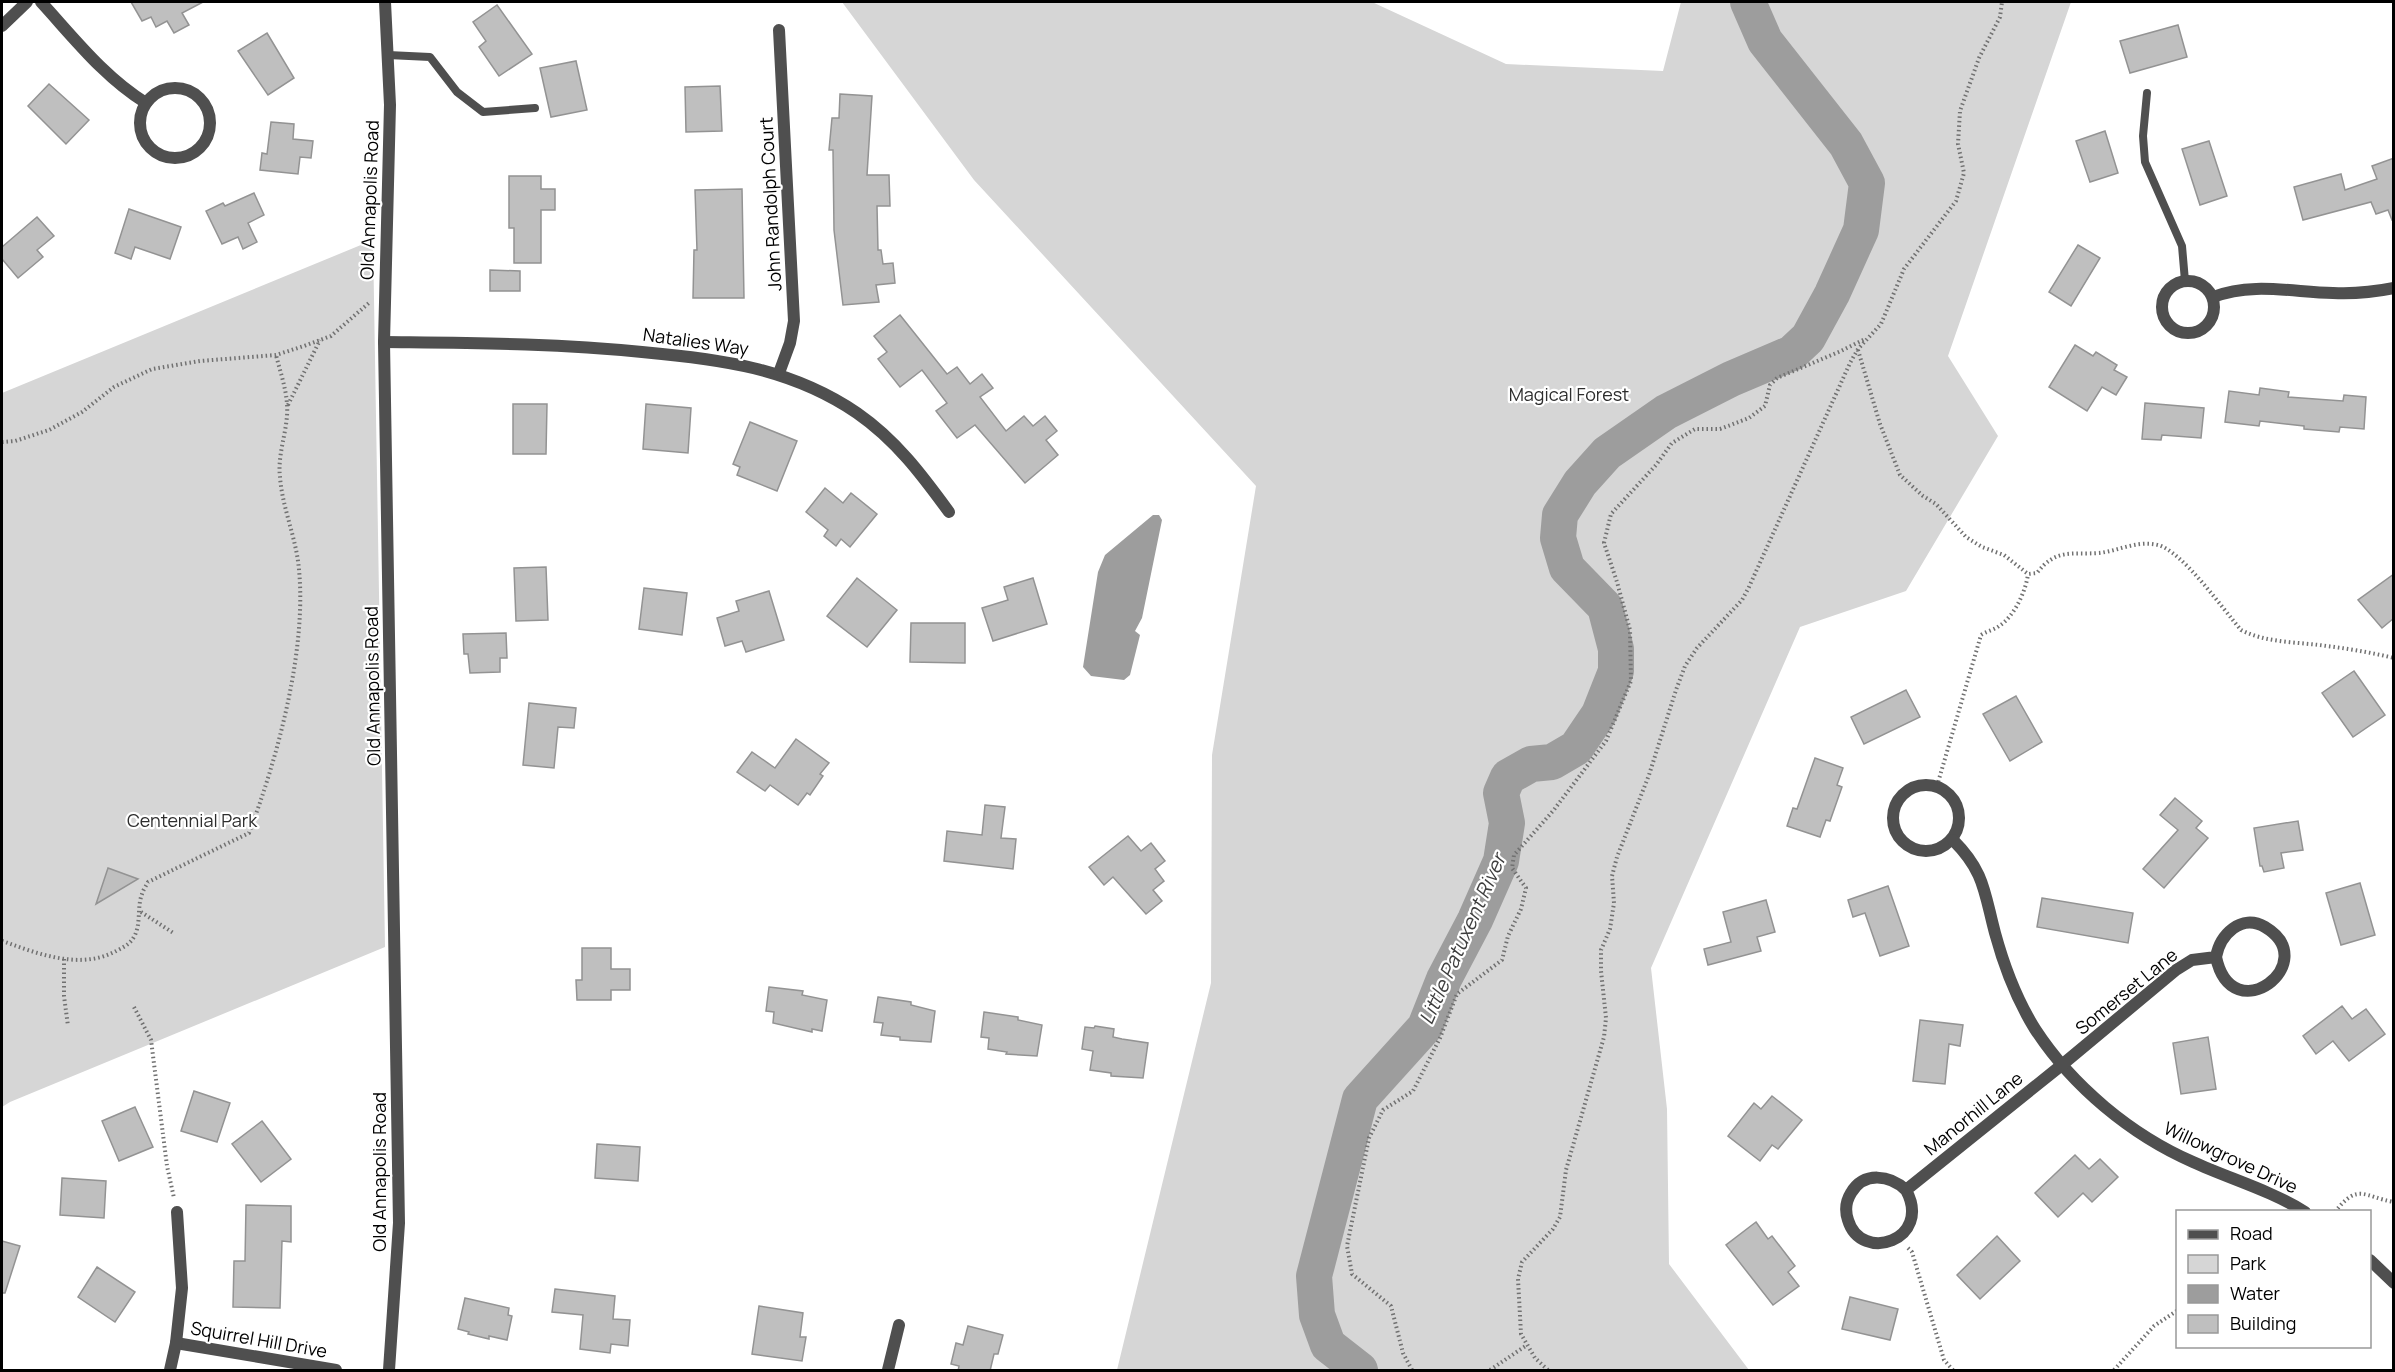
<svg xmlns="http://www.w3.org/2000/svg" width="2395" height="1372" viewBox="0 0 2395 1372" font-family="Manrope,sans-serif">
	<rect width="100%" height="100%" fill="#fff"/>
	<!-- green -->
	<g fill="#d6d6d6">
		<path d="M842 2H1372L1506 64 1663 71 1681 2H2071L1948 356 1998 436 1906 591 1800 627 1651 968 1667 1109 1669 1264 1749 1370H1117L1211 983 1212 755 1256 486 974 180Z"/>
		<path d="M373 240 385 947 10 1102 2 1107V393Z"/>
	</g>
	<!-- water -->
	<path fill="#9d9d9d" d="M1153 515H1159L1162 520 1142 618 1135 631 1140 635 1130 675 1124 680 1091 676 1083 667 1098 572 1105 555Z"/>
	<g fill="none" stroke-linecap="round" stroke-linejoin="round">
		<!-- river -->
		<path stroke="#9d9d9d" stroke-width="36" d="M1360 1370 1328 1345 1317 1315 1314 1276 1360 1099 1425 1027 1444 979 1475 920 1501 861 1507 823 1501 793 1508 777 1531 764 1552 762 1576 748 1599 714 1616 671V649L1605 607 1567 568 1558 538 1560 515 1580 483 1607 453 1666 412 1731 379 1792 353 1808 338 1832 294 1861 230 1867 183 1846 144 1765 41 1748 2"/>
	</g>
	<!-- building -->
	<g fill="#bfbfbf" stroke="#939393" stroke-width="1.5">
		<path d="M131 2H203L182 13 189 25 174 33 167 21 156 27 151 17 142 21Z"/>
		<path d="M497 5 532 54 499 76 479 47 486 41 473 22Z"/>
		<path d="M2178 25 2187 57 2130 73 2120 41Z"/>
		<path d="M267 33 294 78 268 95 238 51Z"/>
		<path d="M576 61 587 110 551 117 540 68Z"/>
		<path d="M49 84 89 120 66 144 28 106Z"/>
		<path d="M720 86 722 131 686 132 685 87Z"/>
		<path d="M840 94 872 96 867 175H889L890 206H877L878 250H881L883 264 893 263 895 283 876 285 879 302 843 305 834 230 833 150H829L832 118H839Z"/>
		<path d="M271 122 294 124 293 139 313 141 311 158 300 157 298 174 260 170 262 153 267 154Z"/>
		<path d="M2105 131 2118 173 2090 182 2076 141Z"/>
		<path d="M2209 141 2227 196 2200 205 2182 149Z"/>
		<path d="M2394 158V219L2392 220 2388 210 2376 214 2371 202 2303 220 2294 187 2341 174 2345 190 2377 179 2372 166Z"/>
		<path d="M509 176H541V189H555V210H541V263H514V228H509Z"/>
		<path d="M742 189 744 298H693L694 250H697L695 190Z"/>
		<path d="M254 193 264 215 248 223 257 242 243 249 238 237 222 244 206 211 223 203 225 206Z"/>
		<path d="M129 209 181 227 170 259 135 247 131 259 115 253Z"/>
		<path d="M37 217 54 236 37 250 43 257 18 278 2 259V247Z"/>
		<path d="M2078 245 2100 258 2071 306 2049 292Z"/>
		<path d="M490 270 520 271V291H490Z"/>
		<path d="M900 315 947 374 957 367 970 384 982 374 993 388 980 397 1006 431 1024 416 1033 426 1045 416 1057 431 1046 440 1058 455 1025 483 975 425 957 438 936 411 947 403 922 370 900 387 878 359 887 352 874 336Z"/>
		<path d="M2075 345 2093 356 2096 352 2117 365 2114 370 2127 377 2116 395 2102 387 2087 411 2049 387Z"/>
		<path d="M2260 388 2289 392 2288 397 2343 401 2344 395 2366 397 2364 429 2340 427 2339 432 2304 429V426L2260 421 2259 426 2225 422 2229 391 2259 395Z"/>
		<path d="M2145 403 2204 408 2201 438 2162 435 2161 440 2142 439Z"/>
		<path d="M513 404H547L546 454H513Z"/>
		<path d="M646 404 691 408 688 453 643 449Z"/>
		<path d="M750 422 797 441 777 491 737 475 740 467 733 464Z"/>
		<path d="M825 488 843 503 851 493 877 514 850 547 841 539 836 546 824 536 828 530 806 512Z"/>
		<path d="M546 567 548 620 516 621 514 568Z"/>
		<path d="M2394 574V618L2382 628 2358 600Z"/>
		<path d="M857 578 897 610 867 647 827 616Z"/>
		<path d="M1033 578 1047 624 993 641 982 608 1008 600 1004 587Z"/>
		<path d="M644 588 687 593 682 635 639 629Z"/>
		<path d="M769 591 784 640 746 652 742 641 725 646 717 618 739 611 736 601Z"/>
		<path d="M911 623H965V663L910 662Z"/>
		<path d="M506 633 507 658H500V672L470 673 468 654H464L463 634Z"/>
		<path d="M2354 671 2385 715 2353 737 2322 693Z"/>
		<path d="M1906 690 1920 717 1864 744 1851 717Z"/>
		<path d="M2016 696 2042 742 2010 761 1983 714Z"/>
		<path d="M529 703 576 708 574 728 558 727 554 768 523 765Z"/>
		<path d="M796 739 829 763 820 774 823 776 810 795 807 793 798 805 770 785 765 791 737 772 752 752 775 768Z"/>
		<path d="M1815 758 1843 768 1837 785 1842 787 1830 821 1826 820 1820 837 1787 826 1793 808 1797 809Z"/>
		<path d="M2175 798 2202 821 2196 828 2208 838 2164 888 2143 869 2178 830 2160 815Z"/>
		<path d="M985 805 1005 807 1001 838 1016 839 1013 869 944 861 947 831 982 835Z"/>
		<path d="M2298 821 2303 850 2281 853 2284 868 2264 872 2262 866H2260L2254 828Z"/>
		<path d="M1128 836 1141 851 1151 843 1165 861 1155 869 1164 881 1153 890 1162 901 1146 914 1113 877 1104 885 1089 867Z"/>
		<path d="M108 868 138 879 96 904Z"/>
		<path d="M2360 883 2375 935 2341 945 2326 893Z"/>
		<path d="M1888 886 1909 946 1880 956 1865 913 1853 917 1848 900Z"/>
		<path d="M2042 898 2133 913 2128 943 2037 927Z"/>
		<path d="M1766 900 1775 932 1757 937 1761 951 1708 965 1704 949 1731 942 1723 912Z"/>
		<path d="M582 948H611V969H630V990H611V1000H577L576 980H582Z"/>
		<path d="M769 987 803 991 802 995 827 1000 822 1031 812 1029V1032L773 1023 774 1012 766 1011Z"/>
		<path d="M878 997 911 1002V1005L935 1011 931 1042 900 1040V1037L881 1035 883 1023 874 1022Z"/>
		<path d="M2342 1006 2352 1019 2366 1009 2385 1034 2349 1061 2333 1041 2316 1054 2303 1036Z"/>
		<path d="M984 1012 1018 1017V1020L1042 1025 1037 1056 1006 1054 1007 1052 988 1049 989 1038 981 1037Z"/>
		<path d="M1920 1020 1963 1025 1960 1046 1949 1044 1945 1084 1913 1081Z"/>
		<path d="M1095 1026 1114 1029 1113 1037 1122 1039 1148 1043 1143 1078 1111 1076V1073L1090 1070 1093 1051 1082 1049 1085 1027 1094 1028Z"/>
		<path d="M2208 1037 2216 1089 2181 1094 2173 1043Z"/>
		<path d="M194 1091 230 1103 217 1142 181 1131Z"/>
		<path d="M1772 1096 1802 1120 1778 1149 1772 1145 1760 1161 1728 1136 1754 1103 1761 1109Z"/>
		<path d="M135 1107 153 1147 119 1161 102 1121Z"/>
		<path d="M262 1121 291 1159 261 1182 232 1144Z"/>
		<path d="M597 1144 640 1147 638 1181 595 1178Z"/>
		<path d="M2075 1155 2089 1169 2100 1159 2118 1177 2092 1202 2083 1193 2058 1217 2035 1193Z"/>
		<path d="M62 1178 106 1181 104 1218 60 1215Z"/>
		<path d="M246 1205 291 1206V1242L282 1241 280 1308 233 1307 234 1261H245Z"/>
		<path d="M1756 1222 1768 1239 1772 1236 1795 1266 1788 1272 1799 1286 1773 1305 1726 1245Z"/>
		<path d="M1997 1236 2020 1261 1980 1299 1957 1275Z"/>
		<path d="M2 1241 20 1246 5 1293H2Z"/>
		<path d="M97 1267 135 1292 115 1322 78 1297Z"/>
		<path d="M555 1289 615 1296 613 1319 630 1320 628 1346 611 1344 610 1353 580 1349 583 1315 552 1312Z"/>
		<path d="M1850 1297 1898 1309 1890 1340 1842 1329Z"/>
		<path d="M465 1298 509 1308 508 1315 512 1316 507 1340 489 1336V1339L468 1334 469 1332 458 1329Z"/>
		<path d="M759 1306 803 1313 800 1337H806L802 1361 752 1354Z"/>
		<path d="M968 1326 1003 1335 998 1354H994L990 1371H958L959 1366 951 1364 956 1343 963 1345Z"/>
	</g>
	<g fill="none" stroke-linecap="round" stroke-linejoin="round">
		<!-- path -->
		<g stroke="#717171" stroke-width="4" stroke-dasharray="1.5 3" stroke-linecap="butt">
			<path d="M1858 350 1880 424 1900 475 1923 496 1936 504 1966 537 1982 547 2004 555 2028 574 2037 573C2056 548 2071 555 2099 553 2118 551 2137 540 2158 545 2182 551 2223 609 2241 630 2264 642 2293 642 2319 645 2344 648 2369 652 2394 658"/>
			<path d="M288 405 320 340"/>
			<path d="M2 442 15 441 49 430 82 412 114 387 152 369 200 361 276 355 304 346 331 336 370 302"/>
			<path d="M1937 786 1981 635C1987 631 1994 630 1999 626 2014 617 2026 591 2028 574"/>
			<path d="M141 912 175 934"/>
			<path d="M2 941C39 954 81 971 118 950 126 946 131 943 135 935 141 922 137 907 142 894 143 890 146 886 148 882L249 833C278 757 309 643 298 561 294 533 282 505 280 477 277 453 289 428 287 404 286 388 280 371 276 355"/>
			<path d="M64 959V996L68 1026"/>
			<path d="M134 1007 151 1040 167 1166 174 1198"/>
			<path d="M2335 1212C2358 1182 2364 1197 2394 1202"/>
			<path d="M1908 1248 1912 1252 1944 1360 1953 1370"/>
			<path d="M1412 1370 1403 1353 1391 1306 1352 1274 1347 1246 1369 1138 1383 1110 1413 1091 1440 1038 1457 994 1502 960 1508 936 1521 909 1526 888 1512 868 1514 855 1553 811 1606 741 1631 681 1630 630 1617 582 1604 543 1611 514 1656 465 1672 443 1695 429H1720L1749 418 1765 406 1770 385 1777 378 1841 351 1865 339"/>
			<path d="M1490 1370 1527 1345"/>
			<path d="M1548 1370 1535 1358 1521 1334 1518 1279 1522 1262 1553 1229 1560 1217 1566 1170 1604 1037 1606 1018 1601 971V950L1610 929 1614 903 1612 876 1617 857 1649 775 1676 690 1685 666 1697 648 1742 600 1749 587 1850 363 1858 349 1881 324 1904 269 1956 201 1964 173 1958 144 1960 111 1979 58 2000 17 2002 2"/>
			<path d="M2114 1370 2154 1326 2178 1310"/>
		</g>
		<!-- service -->
		<g stroke="#4f4f4f" stroke-width="8">
			<path d="M388 55 430 57 457 92 483 112 535 108"/>
			<path d="M2147 93 2143 136 2145 162 2182 246 2185 281"/>
		</g>
		<!-- minor -->
		<g stroke="#4f4f4f" stroke-width="12">
			<path d="M41 2C74 38 104 77 146 103"/>
			<path d="M2 26 27 2"/>
			<circle cx="175" cy="123" r="35"/>
			<circle cx="2188" cy="307" r="26"/>
			<path d="M2213 297C2252 282 2292 292 2333 293 2353 294 2374 292 2394 288"/>
			<path d="M384 342C470 343 556 343 642 352 720 359 791 368 857 413 896 440 922 475 949 512"/>
			<path d="M779 373 790 343 794 321 779 30"/>
			<circle cx="1926" cy="818" r="33"/>
			<path d="M1953 840C1985 872 1984 892 1995 933 2004 966 2017 1000 2035 1029 2072 1086 2131 1135 2193 1162 2230 1179 2270 1190 2305 1212"/>
			<path d="M1906 1190C1933 1240 1861 1264 1848 1220 1845 1211 1846 1201 1851 1193 1864 1171 1890 1175 1906 1190L2063 1064 2176 970 2192 960 2216 957C2220 935 2241 913 2265 927 2324 962 2232 1033 2216 957"/>
			<path d="M2370 1260 2394 1283"/>
			<path d="M176 1343 336 1370"/>
			<path d="M170 1370 176 1343 182 1288 177 1212"/>
			<path d="M888 1370 899 1325"/>
		</g>
		<!-- tertiary -->
		<path stroke="#4f4f4f" stroke-width="12" d="M385 2 390 105 384 342 399 1223 389 1370"/>
	</g>
	<g text-anchor="middle" dominant-baseline="central" stroke-width="4.5" stroke-linejoin="round" paint-order="stroke">
		<!-- street labels -->
		<g font-size="18" fill="#000" stroke="#fff">
			<text transform="translate(369 200) rotate(-88)">Old Annapolis Road</text>
			<text transform="translate(770 204) rotate(-93)">John Randolph Court</text>
			<text transform="translate(696 341) rotate(8)">Natalies Way</text>
			<text transform="translate(372 686) rotate(-91)">Old Annapolis Road</text>
			<text transform="translate(2126 991) rotate(-39)">Somerset Lane</text>
			<text transform="translate(1973 1113) rotate(-39)">Manorhill Lane</text>
			<text transform="translate(2231 1157) rotate(25)">Willowgrove Drive</text>
			<text transform="translate(379 1172) rotate(-90)">Old Annapolis Road</text>
			<text transform="translate(259 1339) rotate(10)">Squirrel Hill Drive</text>
		</g>
		<!-- park labels -->
		<g font-size="18" fill="#2d2d2d" stroke="#fff">
			<text x="1569" y="394">Magical Forest</text>
			<text x="192" y="820">Centennial Park</text>
		</g>
		<!-- water labels -->
		<g font-size="20" font-style="italic" fill="#3e3e3e" stroke="#fff">
			<text transform="translate(1462 939) rotate(-66)">Little Patuxent River</text>
		</g>
	</g>
	<!-- border -->
	<rect width="2395" height="1372" fill="none" stroke="#000000" stroke-width="6"/>
	<!-- legend -->
	<rect x="2176" y="1210" width="195" height="138" fill="#ffffff" stroke="#999999" stroke-width="1.5"/>
	<rect x="2188" y="1230" width="30" height="9" fill="#4f4f4f" stroke="#999999" stroke-width="1.5"/>
	<text x="2230" y="1240" font-size="18" fill="#000000">Road</text>
	<rect x="2188" y="1255" width="30" height="18" fill="#d6d6d6" stroke="#999999" stroke-width="1.5"/>
	<text x="2230" y="1270" font-size="18" fill="#000000">Park</text>
	<rect x="2188" y="1285" width="30" height="18" fill="#9d9d9d" stroke="#999999" stroke-width="1.5"/>
	<text x="2230" y="1300" font-size="18" fill="#000000">Water</text>
	<rect x="2188" y="1315" width="30" height="18" fill="#bfbfbf" stroke="#999999" stroke-width="1.5"/>
	<text x="2230" y="1330" font-size="18" fill="#000000">Building</text>
</svg>
